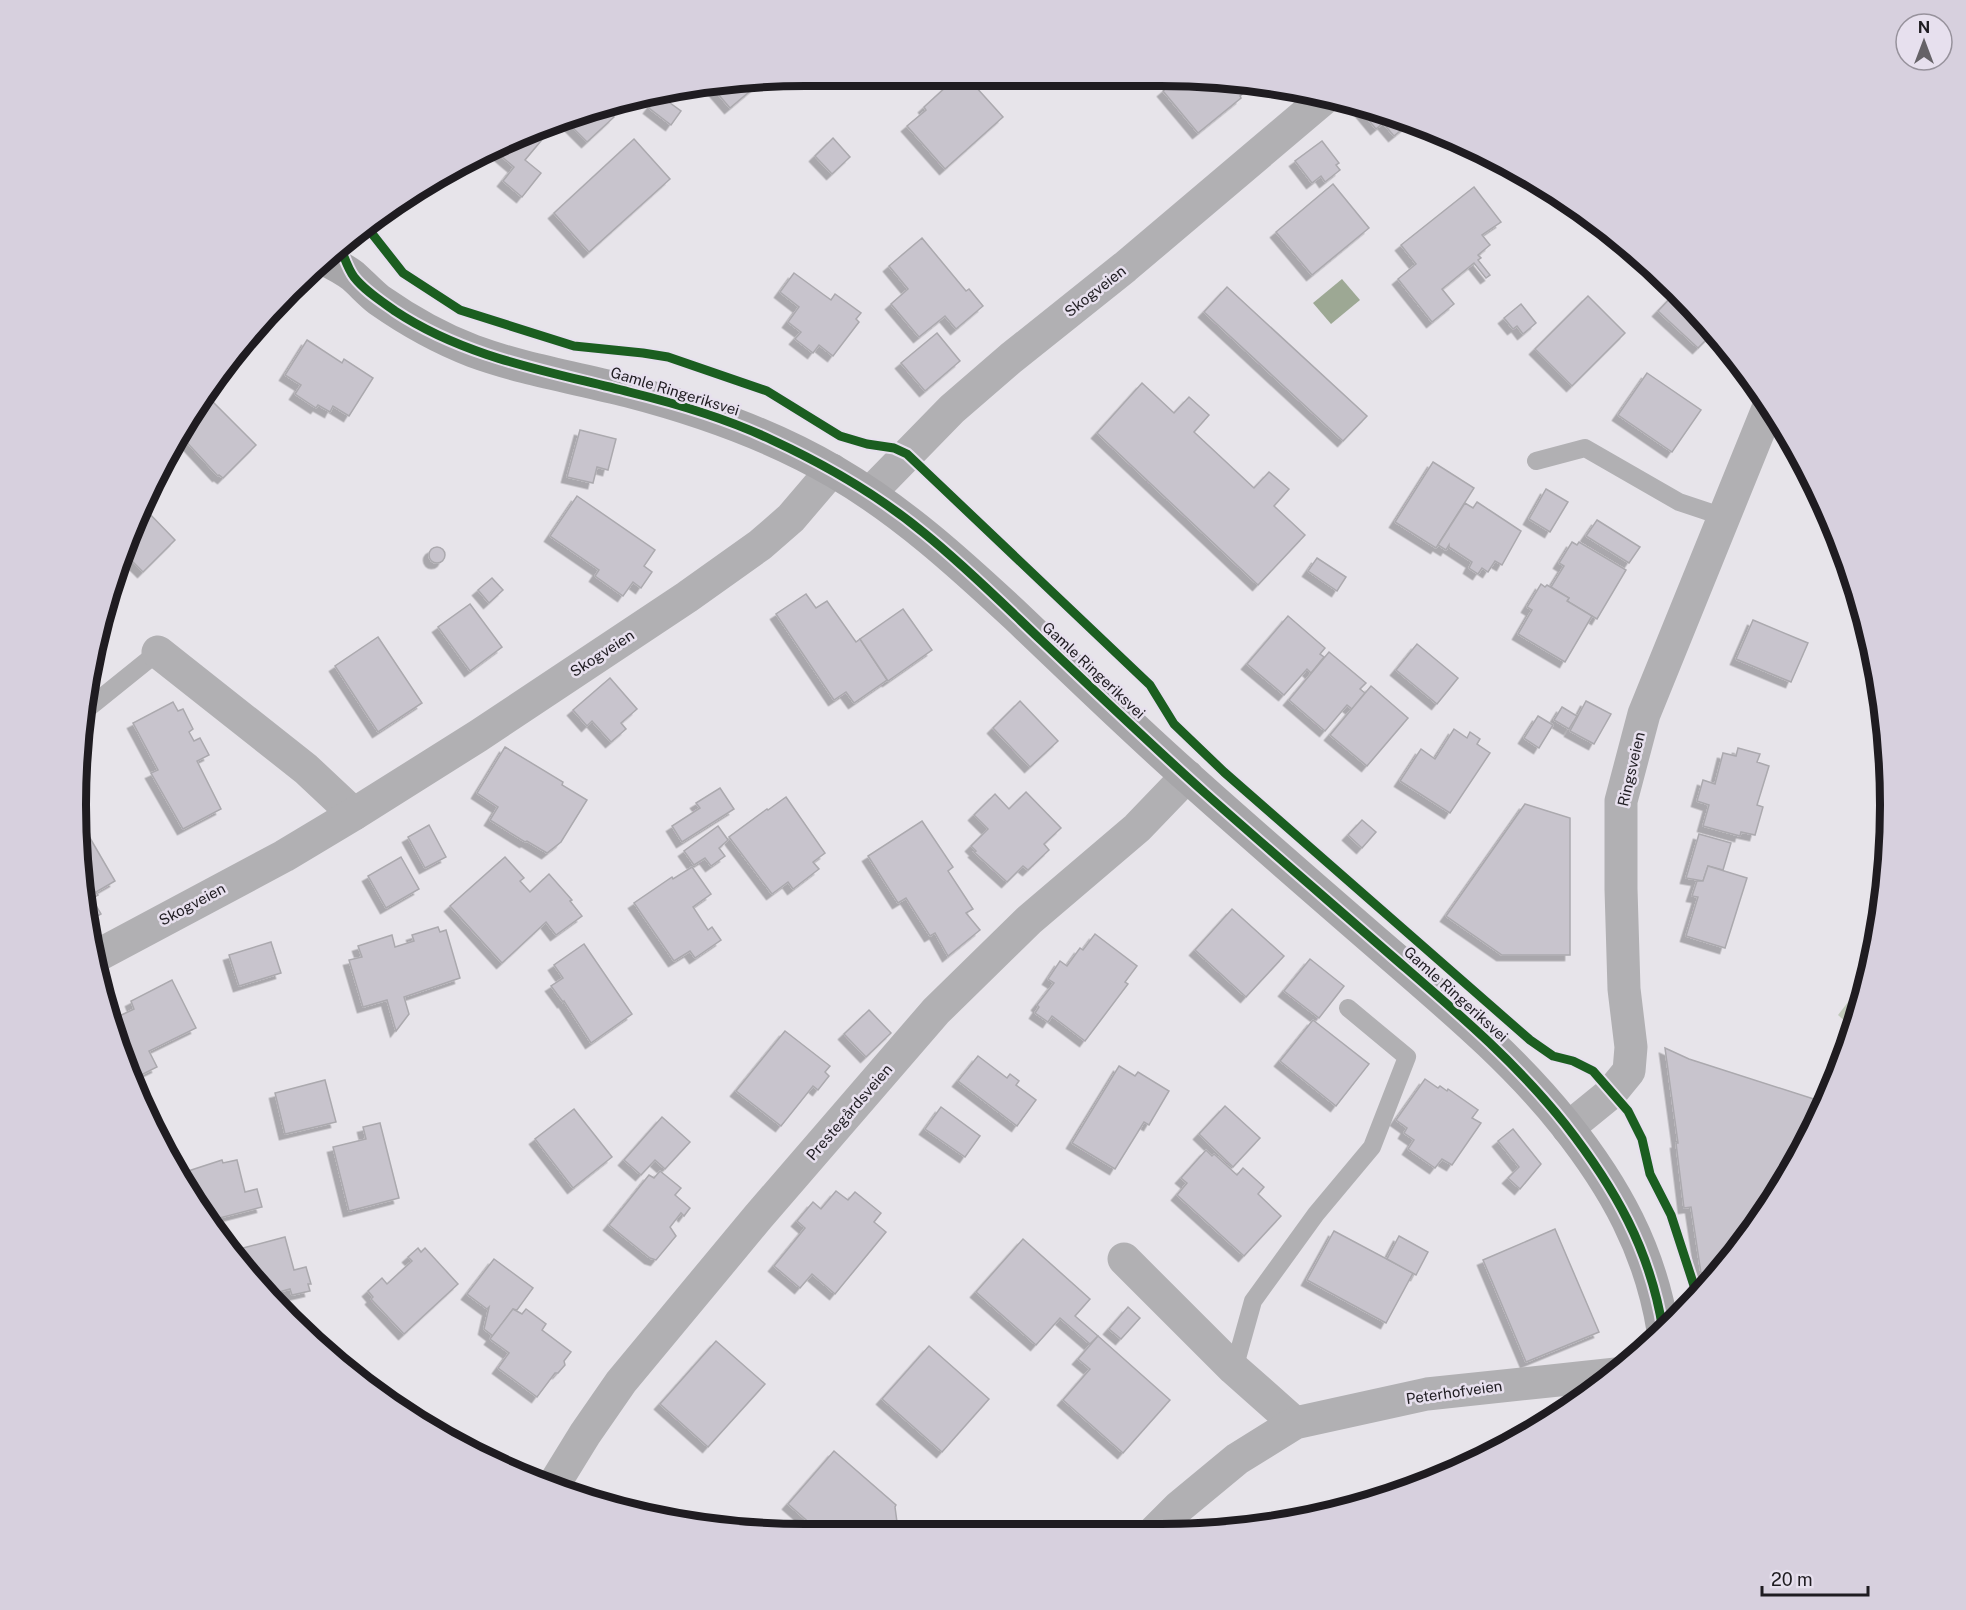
<svg xmlns="http://www.w3.org/2000/svg" width="1966" height="1610" viewBox="0 0 1966 1610" font-family="'Public Sans',sans-serif">
	<defs>
		<filter id="shadow"><feDropShadow dx="-5.5" dy="5.5" stdDeviation="0" flood-color="#0004"/></filter>
	</defs>
	<rect width="100%" height="100%" fill="#e7e4ea"/>
	<!-- forest -->
	<path fill="#c1cabb" d="M1867 978 1855 1030 1838 1015Z"/>
	<!-- water -->
	<path fill="#9da894" d="M1342 279 1360 300 1331 324 1313 303Z"/>
	<!-- building -->
	<g fill="#c8c4cd" stroke="#aba9ae" stroke-width="1.5" filter="url(#shadow)">
		<path d="M964 76H966L1003 117 945 169 907 126 926 110 924 107 947 86 950 88Z"/>
		<path d="M1181 76 1209 77 1237 80 1246 91 1240 96 1241 98 1198 133 1163 91Z"/>
		<path d="M762 81 730 108 712 87Z"/>
		<path d="M659 95 681 111 671 125 649 108Z"/>
		<path d="M603 105 614 117 587 142 566 121Z"/>
		<path d="M1365 108 1411 122 1394 136 1383 123 1376 129 1361 111Z"/>
		<path d="M550 127 551 129 525 160 541 173 522 197 503 181 514 167 494 150Z"/>
		<path d="M833 138 850 157 832 174 815 156Z"/>
		<path d="M634 139 670 179 589 252 554 213Z"/>
		<path d="M1322 141 1339 163 1336 165 1340 170 1325 182 1321 176 1312 183 1295 161Z"/>
		<path d="M1333 184 1369 228 1312 275 1276 232Z"/>
		<path d="M1474 187 1501 222 1482 235 1490 245 1478 255 1481 258 1478 260 1490 275 1486 278 1474 263 1442 289 1454 304 1432 322 1398 279 1416 264 1401 245Z"/>
		<path d="M922 238 966 291 969 289 983 306 956 329 945 316 919 337 891 304 908 289 889 266Z"/>
		<path d="M794 273 831 300 835 294 861 313 856 319 859 322 833 356 819 345 813 353 795 339 801 332 788 322 799 307 780 292Z"/>
		<path d="M1227 287 1367 416 1343 441 1204 312Z"/>
		<path d="M1676 292 1720 339 1718 341 1711 335 1698 348 1658 311Z"/>
		<path d="M1588 296 1625 333 1572 386 1535 349Z"/>
		<path d="M1521 304 1536 323 1523 334 1517 326 1513 329 1504 318Z"/>
		<path d="M937 333 960 361 925 391 901 363Z"/>
		<path d="M307 340 342 363 344 359 373 378 349 416 333 406 330 412 318 405 316 408 295 394 301 385 285 375Z"/>
		<path d="M1647 373 1701 410 1672 452 1618 415Z"/>
		<path d="M1142 383 1174 413 1189 397 1209 415 1194 432 1254 488 1269 472 1289 489 1274 506 1305 535 1258 585 1097 433Z"/>
		<path d="M204 393 256 445 223 478 219 475 218 476 180 435 198 400Z"/>
		<path d="M580 430 616 439 608 470 597 467 593 483 567 477Z"/>
		<path d="M1433 462 1474 488 1436 548 1395 522Z"/>
		<path d="M1546 489 1568 502 1550 532 1529 519Z"/>
		<path d="M577 496 655 550 644 566 652 572 641 588 633 582 623 596 595 576 599 570 550 536Z"/>
		<path d="M1477 502 1521 531 1502 565 1495 561 1488 572 1482 568 1478 574 1469 568 1472 562 1449 547V545L1446 550 1438 545 1465 503 1473 508Z"/>
		<path d="M144 508 175 540 143 572 123 552Z"/>
		<path d="M1597 520 1640 547 1629 563 1586 536Z"/>
		<path d="M1572 542 1577 545 1579 542 1626 570 1597 619 1567 601 1569 598 1551 587 1564 566 1559 563Z"/>
		<circle cx="437" cy="555" r="8"/>
		<path d="M1317 558 1346 577 1337 591 1308 571Z"/>
		<path d="M492 578 503 590 489 603 478 590Z"/>
		<path d="M1541 584 1545 587 1547 585 1569 598 1567 601 1592 616 1565 662 1518 634 1532 610 1527 607Z"/>
		<path d="M806 594 816 608 827 601 856 642 860 639 887 680 854 703 846 692 834 700 776 614Z"/>
		<path d="M470 604 502 647 470 671 438 627Z"/>
		<path d="M903 609 932 650 888 681 860 639Z"/>
		<path d="M1288 616 1325 648 1320 654 1324 657 1311 673 1307 669 1284 695 1247 664Z"/>
		<path d="M1753 620 1808 643 1791 682 1736 659Z"/>
		<path d="M378 637 422 703 378 732 335 666Z"/>
		<path d="M1417 644 1458 678 1437 704 1396 670Z"/>
		<path d="M1329 652 1366 683 1360 689 1365 693 1352 709 1347 705 1325 731 1289 700Z"/>
		<path d="M610 678 637 709 621 723 626 729 611 742 592 721 587 726 573 710Z"/>
		<path d="M1371 686 1408 718 1367 766 1330 735Z"/>
		<path d="M1020 701 1058 741 1030 767 993 728Z"/>
		<path d="M1586 701 1611 714 1594 744 1570 731Z"/>
		<path d="M173 702 178 711 183 709 193 729 189 732 194 741 200 738 209 755 197 761 221 809 183 829 151 773 158 770 133 723Z"/>
		<path d="M1562 707 1577 716 1569 729 1554 720Z"/>
		<path d="M1538 716 1553 725 1539 748 1524 738Z"/>
		<path d="M1454 729 1467 738 1470 732 1480 739 1477 744 1490 753 1450 813 1400 781 1421 749 1435 759Z"/>
		<path d="M505 747 563 782 562 785 587 800 561 842 547 853 527 841 525 842 490 820 498 807 477 793Z"/>
		<path d="M1738 748 1760 754 1757 762 1769 766 1757 805 1763 807 1755 835 1741 832 1740 836 1703 826 1709 805 1697 801 1703 780 1715 784 1723 753 1736 756Z"/>
		<path d="M720 788 734 809 682 842 672 826 700 808 696 803Z"/>
		<path d="M1026 792 1061 828 1044 844 1049 850 1028 870 1023 866 1007 882 974 852 976 851 971 846 988 829 974 815 995 794 1009 809Z"/>
		<path d="M786 797 825 853 813 862 819 869 793 889 788 882 772 894 729 837 767 809 768 810Z"/>
		<path d="M1525 804 1570 818V955H1502L1446 916Z"/>
		<path d="M1362 820 1376 832 1362 848 1348 835Z"/>
		<path d="M922 821 953 867 948 871 973 909 966 913 980 930 948 956 935 933 930 936 906 898 898 903 868 856Z"/>
		<path d="M429 825 446 857 425 868 408 837Z"/>
		<path d="M718 826 728 840 719 848 725 856 711 866 705 858 694 865 684 851Z"/>
		<path d="M1699 834 1731 843 1723 870 1708 866 1703 881 1686 878Z"/>
		<path d="M90 838 115 881 96 892 98 895 92 899 101 914 87 922 82 842Z"/>
		<path d="M401 857 419 889 386 908 368 876Z"/>
		<path d="M505 857 524 878 520 881 530 892 549 874 572 900 570 901 582 916 556 935 546 922 502 963 450 906Z"/>
		<path d="M1708 866 1747 878 1725 948 1686 936 1698 897 1692 896 1697 881H1703Z"/>
		<path d="M692 867 711 894 693 907 708 930 712 927 721 940 695 958 690 951 674 961 634 903 672 877 673 879Z"/>
		<path d="M1232 909 1284 956 1246 997 1195 950Z"/>
		<path d="M438 927 440 932 446 930 460 978 404 997 409 1014 396 1031 387 1000 363 1007 349 960 362 957 358 946 392 935 395 947 414 941 412 935Z"/>
		<path d="M1095 934 1137 966 1125 982 1128 984 1085 1041 1052 1016 1048 1022 1035 1013 1039 1007 1037 1005 1054 983 1048 979 1060 961 1067 966 1080 948 1083 950Z"/>
		<path d="M271 942 281 973 239 986 229 955Z"/>
		<path d="M584 944 632 1014 591 1043 564 1001 563 1002 551 986 563 978 554 965Z"/>
		<path d="M1310 959 1344 986 1319 1018 1284 991Z"/>
		<path d="M172 980 196 1028 149 1051 157 1067 135 1078 113 1019 134 1009 131 1001Z"/>
		<path d="M869 1010 891 1033 866 1057 844 1034Z"/>
		<path d="M1313 1020 1369 1064 1336 1106 1280 1061Z"/>
		<path d="M785 1031 830 1066 825 1072 829 1076 818 1090 813 1086 781 1126 736 1091Z"/>
		<path d="M1665 1048 1689 1059 1820 1101 1817 1110 1819 1113 1793 1170 1722 1270 1701 1273 1691 1207 1684 1208 1676 1143H1678Z"/>
		<path d="M978 1056 1007 1078 1010 1074 1019 1081 1016 1085 1036 1100 1017 1126 958 1081Z"/>
		<path d="M1119 1066 1135 1076 1138 1072 1169 1091 1149 1125 1144 1122 1115 1169 1072 1143Z"/>
		<path d="M1425 1079 1438 1088 1440 1086 1447 1091 1448 1089 1478 1110 1472 1118 1481 1123 1452 1165 1442 1159 1435 1168 1408 1149 1414 1140 1404 1133 1407 1128 1396 1120Z"/>
		<path d="M325 1080 336 1122 285 1134 275 1093Z"/>
		<path d="M1225 1106 1260 1138 1233 1167 1199 1134Z"/>
		<path d="M941 1107 980 1136 965 1157 925 1129Z"/>
		<path d="M574 1109 612 1157 573 1188 535 1139Z"/>
		<path d="M662 1117 690 1142 665 1169 655 1160 641 1175 624 1160Z"/>
		<path d="M380 1123 399 1198 349 1211 333 1147 366 1139 363 1127Z"/>
		<path d="M1513 1129 1541 1164 1520 1189 1508 1178 1519 1167 1498 1141Z"/>
		<path d="M1206 1150 1212 1156 1214 1154 1237 1175 1243 1168 1264 1187 1258 1194 1281 1216 1244 1256 1177 1195 1187 1183 1181 1178Z"/>
		<path d="M222 1160 223 1163 237 1160 245 1192 257 1189 262 1207 208 1221 179 1174Z"/>
		<path d="M660 1171 681 1188 675 1195 690 1208 684 1216 681 1213 670 1227 676 1236 656 1260 650 1258 609 1225 649 1175 654 1178Z"/>
		<path d="M836 1191 848 1200 855 1192 881 1213 874 1222 886 1232 835 1294 812 1274 800 1288 774 1266 805 1228 797 1221 813 1202 821 1209Z"/>
		<path d="M1555 1229 1599 1332 1526 1362 1483 1260Z"/>
		<path d="M1334 1231 1413 1273 1386 1323 1307 1280Z"/>
		<path d="M1399 1236 1428 1252 1416 1275 1387 1259Z"/>
		<path d="M285 1237 294 1270 306 1267 311 1284H308L310 1291 292 1295 290 1289 268 1295 228 1252Z"/>
		<path d="M1023 1239 1090 1299 1075 1316 1098 1336 1090 1344 1060 1318 1036 1345 976 1292Z"/>
		<path d="M418 1248 421 1252 425 1248 458 1284 404 1334 371 1299 373 1297 368 1291 382 1278 387 1284 412 1261 408 1257Z"/>
		<path d="M494 1259 533 1288 517 1310 513 1309 493 1336 484 1329 489 1307 487 1309 467 1294Z"/>
		<path d="M1128 1307 1140 1318 1121 1339 1109 1329Z"/>
		<path d="M513 1309 522 1314 526 1309 546 1324 542 1330 571 1352 564 1361 565 1365 558 1373H555L537 1397 498 1368 509 1353 490 1339Z"/>
		<path d="M1098 1336 1170 1400 1123 1453 1063 1400 1090 1369 1078 1359Z"/>
		<path d="M716 1341 765 1384 708 1447 660 1404Z"/>
		<path d="M929 1346 989 1399 942 1452 882 1399Z"/>
		<path d="M834 1451 896 1505 895 1507 897 1522 911 1533H821L788 1504Z"/>
		<path d="M618 1499 637 1514 611 1508Z"/>
	</g>
	<g fill="none" stroke-linecap="round" stroke-linejoin="round">
		<!-- service -->
		<g stroke="#b1b0b3" stroke-width="18">
			<path d="M1536 461 1585 448 1679 502 1724 517"/>
			<path d="M86 710 158 652"/>
			<path d="M1234 1369 1253 1301 1316 1214 1372 1147 1407 1057 1348 1008"/>
		</g>
		<!-- minor -->
		<g stroke="#b1b0b3" stroke-width="33">
			<path d="M870 493 952 409 1011 358 1125 267 1327 96"/>
			<path d="M158 652 306 769 354 814"/>
			<path d="M93 958 284 856 354 814 478 736 687 597 760 545 791 518 832 470"/>
			<path d="M1568 1128 1611 1093 1629 1071 1631 1047 1624 989 1621 889V801L1644 714 1769 406"/>
			<path d="M1124 1259 1234 1369 1295 1423"/>
			<path d="M553 1486 585 1434 621 1382 758 1217 936 1011 1029 920 1137 828 1187 776"/>
			<path d="M1153 1533 1179 1507 1237 1459 1295 1423 1427 1394 1616 1374"/>
		</g>
		<!-- secondary -->
		<path stroke="#a7a6a9" stroke-width="33" d="M322 258C332 263 344 269 353 276 362 284 370 293 379 300 409 321 439 338 473 351 522 369 577 378 628 391 701 410 770 434 835 472 902 511 959 563 1016 616 1074 671 1131 727 1191 780 1258 840 1325 898 1392 956 1453 1009 1515 1061 1565 1124 1615 1187 1650 1250 1663 1330"/>
		<defs>
			<g id="cycleway">
				<path d="M366 226 403 273 460 310 574 346 643 353 668 357 767 391 840 436 867 444 894 448 907 454 1150 685 1174 724 1224 772 1530 1040 1553 1056 1573 1061 1593 1071 1628 1111 1642 1139 1650 1174 1671 1215 1698 1298"/>
				<path d="M339 245C344 255 347 268 354 277 365 291 381 301 395 311 466 358 548 371 629 392 678 404 726 418 772 440 826 465 878 495 924 533 965 566 1003 604 1042 641 1096 692 1149 743 1205 793 1267 848 1330 902 1393 957 1453 1009 1515 1061 1565 1124 1615 1188 1650 1249 1663 1330"/>
			</g>
		</defs>
		<!-- cycleway casing -->
		<use href="#cycleway" stroke="#e7e0ee" stroke-width="13"/>
		<!-- cycleway -->
		<use href="#cycleway" stroke="#1b5e20" stroke-width="9"/>
	</g>
	<g text-anchor="middle" dominant-baseline="central" stroke-width="5" stroke-linejoin="round" paint-order="stroke">
		<!-- street labels -->
		<g font-size="15" fill="#1f1c21" stroke="#e7e0ee">
			<text transform="translate(1095 291) rotate(-38)">Skogveien</text>
			<text transform="translate(675 391) rotate(17)">Gamle Ringeriksvei</text>
			<text transform="translate(602 653) rotate(-33)">Skogveien</text>
			<text transform="translate(1094 670) rotate(43)">Gamle Ringeriksvei</text>
			<text transform="translate(1631 769) rotate(-77)">Ringsveien</text>
			<text transform="translate(192 904) rotate(-28)">Skogveien</text>
			<text transform="translate(1456 994) rotate(42)">Gamle Ringeriksvei</text>
			<text transform="translate(849 1112) rotate(-49)">Prestegårdsveien</text>
			<text transform="translate(1454 1392) rotate(-8)">Peterhofveien</text>
		</g>
	</g>
	<!-- crop -->
	<path d="M0 0H1966V1610H0ZM805 86H1161A719 719 0 0 1 1880 805V805A719 719 0 0 1 1161 1524H805A719 719 0 0 1 86 805V805A719 719 0 0 1 805 86Z" fill="#d7d0de" fill-rule="evenodd"/>
	<path fill="none" stroke="#1f1c21" stroke-width="8" d="M805 86H1161A719 719 0 0 1 1880 805V805A719 719 0 0 1 1161 1524H805A719 719 0 0 1 86 805V805A719 719 0 0 1 805 86Z"/>
	<!-- north arrow -->
	<g transform="translate(1924 42)"><circle r="28" fill="#e7e0ee" stroke="#97929c" stroke-width="1.5"/>
	<path d="M0-4.5L10 22L0 15L-10 22Z" fill="#656267"/>
	<text y="-9" font-size="16" font-weight="bold" text-anchor="middle" fill="#1f1c21">N</text>
	</g>
	<!-- scale -->
	<path d="M1762 1586v9h106v-9" fill="none" stroke="#1f1c21" stroke-width="3"/>
	<text x="1771" y="1586" font-size="18" fill="#1f1c21" stroke="#e7e0ee" stroke-width="4.5" paint-order="stroke">20 m</text>
</svg>
